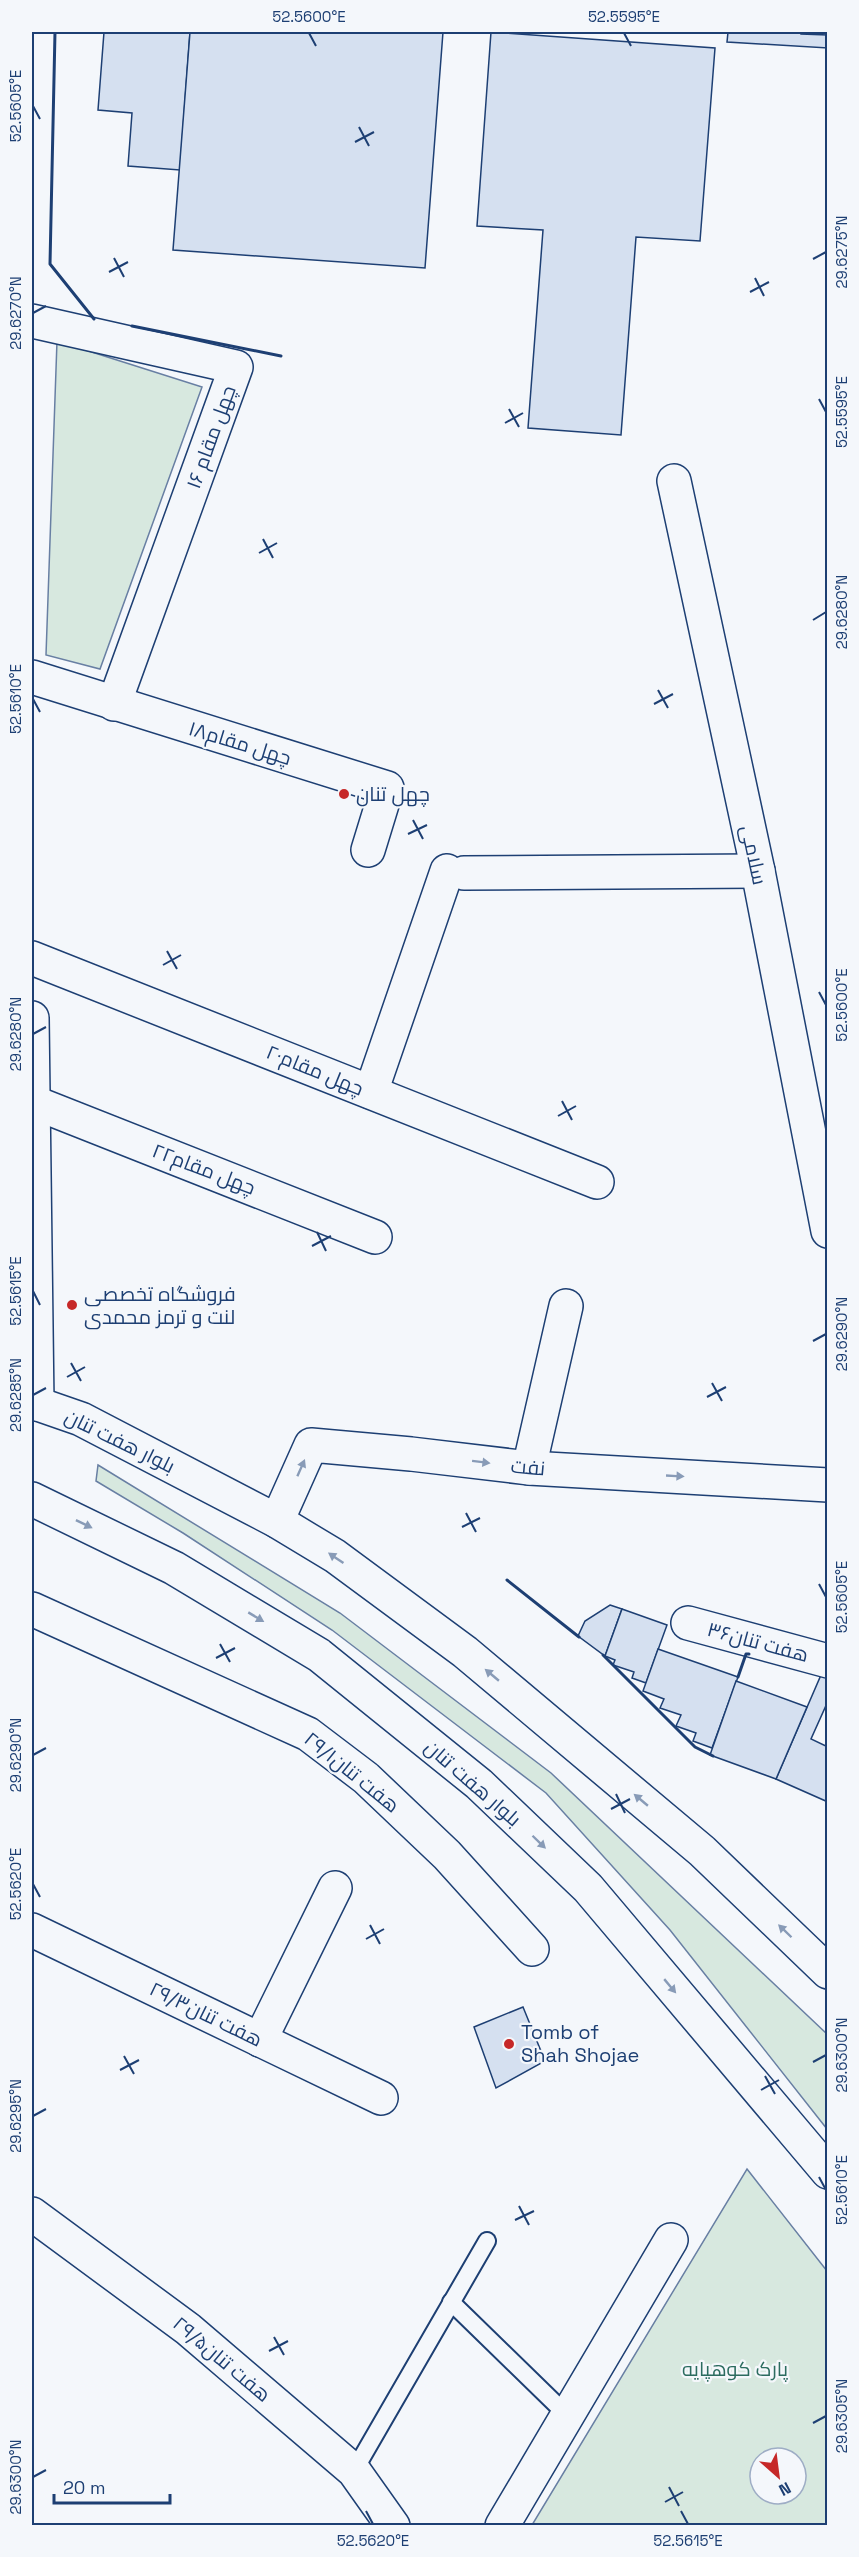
<svg xmlns="http://www.w3.org/2000/svg" width="859" height="2557" viewBox="0 0 859 2557" font-family="'Space Grotesk',Cairo,sans-serif">
	<rect width="100%" height="100%" fill="#f4f7fb"/>
	<!-- green -->
	<g fill="#d7e8df" stroke="#687fa3" stroke-width="1.5" fill-rule="evenodd">
		<path d="M57 341 202 387 100 669 46 655Z"/>
		<path d="M98 1465 340 1613 551 1773 827 2034V2129L670 1930 546 1793 332 1630 183 1533 96 1481Z"/>
		<path d="M747 2169 827 2271V2525H532ZM760 2458H796V2494H760Z"/>
	</g>
	<!-- building -->
	<g fill="#d5e0f0" stroke="#1d3f73" stroke-width="1.5">
		<path d="M104 32H190L180 170 128 166 132 113 98 110Z"/>
		<path d="M190 32H443L425 268 173 250Z"/>
		<path d="M491 32 715 48 700 241 636 237 621 435 528 428 543 230 477 226Z"/>
		<path d="M728 32H801V34L828 35V48L727 42Z"/>
		<path d="M610 1605 622 1609 605 1656 578 1636 585 1621Z"/>
		<path d="M622 1609 667 1625 646 1683 632 1678 634 1672 613 1665 615 1660 605 1656Z"/>
		<path d="M658 1649 738 1677 712 1748 693 1741 696 1733 676 1726 681 1715 660 1708 664 1699 643 1691Z"/>
		<path d="M821 1675 828 1677V1701L811 1739 828 1747V1802L776 1779Z"/>
		<path d="M736 1681 807 1707 776 1779 710 1755Z"/>
		<path d="M523 2007 545 2061 496 2088 474 2027Z"/>
	</g>
	<g fill="none" stroke-linecap="round" stroke-linejoin="round">
		<defs>
			<g id="service">
				<path d="M451 2302 567 2415"/>
				<path d="M354 2471 487 2241"/>
			</g>
			<g id="minor">
				<path d="M32 321 236 367 114 704"/>
				<path d="M674 481 758 871 828 1231"/>
				<path d="M32 677 387 788 368 850"/>
				<path d="M464 873 758 871"/>
				<path d="M32 958 597 1182"/>
				<path d="M371 1092 447 871"/>
				<path d="M33 1102 375 1237"/>
				<path d="M529 1468 566 1306"/>
				<path d="M32 1609 308 1734 366 1778 447 1855 532 1949"/>
				<path d="M688 1623 828 1661"/>
				<path d="M32 1930 381 2098"/>
				<path d="M260 2040 335 1888"/>
				<path d="M32 2214 188 2329 354 2471 393 2526"/>
				<path d="M502 2526 671 2240"/>
			</g>
			<path id="tertiary" d="M277 1521 311 1445 411 1454 529 1468 828 1485"/>
			<path id="secondary" d="M32 1018 37 1404"/>
			<g id="primary">
				<path d="M32 1402 81 1419 277 1521 335 1556 465 1652 702 1851 828 1972"/>
				<path d="M32 1499 174 1568 319 1655 479 1784 588 1888 828 2172"/>
			</g>
		</defs>
		<!-- service casing -->
		<use href="#service" stroke="#1d3f73" stroke-width="20"/>
		<!-- minor casing -->
		<use href="#minor" stroke="#1d3f73" stroke-width="36"/>
		<!-- tertiary casing -->
		<use href="#tertiary" stroke="#1d3f73" stroke-width="36"/>
		<!-- secondary casing -->
		<use href="#secondary" stroke="#1d3f73" stroke-width="36"/>
		<!-- primary casing -->
		<use href="#primary" stroke="#1d3f73" stroke-width="36"/>
		<!-- service -->
		<use href="#service" stroke="#f4f7fb" stroke-width="16"/>
		<!-- minor -->
		<use href="#minor" stroke="#f4f7fb" stroke-width="33"/>
		<!-- tertiary -->
		<use href="#tertiary" stroke="#f4f7fb" stroke-width="33"/>
		<!-- secondary -->
		<use href="#secondary" stroke="#f4f7fb" stroke-width="33"/>
		<!-- primary -->
		<use href="#primary" stroke="#f4f7fb" stroke-width="33"/>
		<!-- wall -->
		<g stroke="#1d3f73" stroke-width="3">
			<path d="M55 32 50 264 94 319"/>
			<path d="M132 326 281 356"/>
			<path d="M507 1580 579 1637"/>
			<path d="M603 1655 695 1747 713 1756"/>
			<path d="M738 1677 746 1654H749"/>
			<path d="M828 1806V1812"/>
		</g>
	</g>
	<!-- one-way arrows -->
	<defs><path id="oneway-solid" d="M-6-.8H1V-3.2L6.5 0L1 3.2V.8H-6Z" transform="scale(1.5)"/></defs>
	<g fill="#889bb7">
		<use href="#oneway-solid" transform="translate(481 1462) rotate(7)"/>
		<use href="#oneway-solid" transform="translate(301 1468) rotate(-66)"/>
		<use href="#oneway-solid" transform="translate(675 1476) rotate(3)"/>
		<use href="#oneway-solid" transform="translate(84 1524) rotate(26)"/>
		<use href="#oneway-solid" transform="translate(336 1558) rotate(-146)"/>
		<use href="#oneway-solid" transform="translate(256 1617) rotate(31)"/>
		<use href="#oneway-solid" transform="translate(492 1675) rotate(-140)"/>
		<use href="#oneway-solid" transform="translate(641 1800) rotate(-140)"/>
		<use href="#oneway-solid" transform="translate(539 1842) rotate(44)"/>
		<use href="#oneway-solid" transform="translate(785 1931) rotate(-136)"/>
		<use href="#oneway-solid" transform="translate(670 1986) rotate(50)"/>
	</g>
	<!-- ticks -->
	<path fill="none" stroke="#1d3f73" stroke-width="2" d="M309 33 316 46M624 33 631 46M33 106 40 119M359 127 369 146M355 142 374 132M114 258 124 277M813 259 826 252M109 272 128 262M755 278 764 296M750 292 769 282M33 313 46 306M819 399 826 412M509 409 519 427M505 423 523 413M263 539 273 558M259 553 277 543M813 620 826 612M658 690 668 708M33 699 40 712M654 704 673 694M413 820 423 839M408 834 427 825M167 951 177 969M163 965 181 955M819 992 826 1005M33 1034 46 1027M562 1101 572 1120M558 1116 576 1106M317 1232 326 1251M312 1246 331 1236M33 1291 40 1305M813 1341 826 1334M71 1363 81 1381M67 1377 85 1367M712 1383 722 1401M33 1395 46 1388M707 1397 726 1387M466 1513 476 1532M462 1527 480 1518M819 1584 826 1597M220 1644 230 1662M216 1658 235 1648M33 1755 46 1748M616 1794 625 1813M611 1809 630 1799M33 1884 40 1897M370 1925 380 1944M366 1939 384 1929M124 2056 134 2074M813 2062 826 2055M120 2070 139 2060M765 2076 775 2094M761 2090 779 2080M33 2116 46 2109M819 2177 826 2190M519 2206 529 2225M515 2220 534 2211M274 2337 284 2355M269 2351 288 2341M813 2423 826 2416M33 2477 46 2470M669 2487 679 2506M665 2502 683 2492M366 2511 373 2524M681 2511 688 2524"/>
	<!-- markers -->
	<g fill="#c62828" stroke="#f4f7fb" stroke-width="2">
		<circle cx="344" cy="794" r="6"/>
		<circle cx="72" cy="1305" r="6"/>
		<circle cx="509" cy="2044" r="6"/>
	</g>
	<g text-anchor="middle" dominant-baseline="central" stroke-width="4.5" stroke-linejoin="round" paint-order="stroke">
		<!-- street labels -->
		<g font-size="20" fill="#1d3f73" stroke="#f4f7fb">
			<text transform="translate(211 437) rotate(-70)">چهل مقام ۱۶</text>
			<text transform="translate(240 743) rotate(17)">۱۸چهل مقام</text>
			<text transform="translate(754 855) rotate(78)">سلامی</text>
			<text transform="translate(315 1070) rotate(22)">چهل مقام۲۰</text>
			<text transform="translate(204 1169) rotate(21)">چهل مقام۲۲</text>
			<text transform="translate(120 1441) rotate(26)">بلوار هفت تنان</text>
			<text transform="translate(528 1467) rotate(5)">نفت</text>
			<text transform="translate(758 1642) rotate(15)">هفت تنان۳۶</text>
			<text transform="translate(352 1772) rotate(39)">۲۹/۱هفت تنان</text>
			<text transform="translate(473 1783) rotate(41)">بلوار هفت تنان</text>
			<text transform="translate(206 2014) rotate(26)">۲۹/۳هفت تنان</text>
			<text transform="translate(222 2359) rotate(40)">۲۹/۵هفت تنان</text>
		</g>
		<!-- poi labels -->
		<g font-size="20" fill="#1d3f73" stroke="#f4f7fb" text-anchor="start">
			<text x="356" y="794">چهل تنان</text>
			<text x="84" y="1294">فروشگاه تخصصی<tspan x="84" dy="23">لنت و ترمز محمدی</tspan></text>
			<text x="521" y="2032">Tomb of<tspan x="521" dy="23">Shah Shojae</tspan></text>
		</g>
		<!-- park labels -->
		<g font-size="20" fill="#2c6c60" stroke="#f4f7fb">
			<text x="735" y="2369">پارک کوهپایه</text>
		</g>
	</g>
	<!-- border -->
	<rect width="859" height="2557" fill="none" stroke="#f4f7fb" stroke-width="66"/>
	<!-- north arrow -->
	<g transform="translate(778 2476) rotate(152)"><circle r="28" fill="#f4f7fb" stroke="#9eadc5" stroke-width="1.5"/>
	<path d="M0-4.5L10 22L0 15L-10 22Z" fill="#c62828"/>
	<text y="-9" font-size="16" font-weight="bold" text-anchor="middle" fill="#1d3f73">N</text>
	</g>
	<!-- scale -->
	<path d="M54 2494v9h116v-9" fill="none" stroke="#1d3f73" stroke-width="3"/>
	<text x="63" y="2494" font-size="18" fill="#1d3f73" stroke="#f4f7fb" stroke-width="4.5" paint-order="stroke">20 m</text>
	<rect x="33" y="33" width="793" height="2491" fill="none" stroke="#1d3f73" stroke-width="2"/>
	<g font-size="15" text-anchor="middle" fill="#1d3f73">
		<text x="309" y="22">52.5600°E</text>
		<text x="624" y="22">52.5595°E</text>
		<text transform="translate(16 106) rotate(-90)" y="5">52.5605°E</text>
		<text transform="translate(842 252) rotate(-90)" y="5">29.6275°N</text>
		<text transform="translate(16 313) rotate(-90)" y="5">29.6270°N</text>
		<text transform="translate(842 412) rotate(-90)" y="5">52.5595°E</text>
		<text transform="translate(842 612) rotate(-90)" y="5">29.6280°N</text>
		<text transform="translate(16 699) rotate(-90)" y="5">52.5610°E</text>
		<text transform="translate(842 1005) rotate(-90)" y="5">52.5600°E</text>
		<text transform="translate(16 1034) rotate(-90)" y="5">29.6280°N</text>
		<text transform="translate(16 1291) rotate(-90)" y="5">52.5615°E</text>
		<text transform="translate(842 1334) rotate(-90)" y="5">29.6290°N</text>
		<text transform="translate(16 1395) rotate(-90)" y="5">29.6285°N</text>
		<text transform="translate(842 1597) rotate(-90)" y="5">52.5605°E</text>
		<text transform="translate(16 1755) rotate(-90)" y="5">29.6290°N</text>
		<text transform="translate(16 1884) rotate(-90)" y="5">52.5620°E</text>
		<text transform="translate(842 2055) rotate(-90)" y="5">29.6300°N</text>
		<text transform="translate(16 2116) rotate(-90)" y="5">29.6295°N</text>
		<text transform="translate(842 2190) rotate(-90)" y="5">52.5610°E</text>
		<text transform="translate(842 2416) rotate(-90)" y="5">29.6305°N</text>
		<text transform="translate(16 2477) rotate(-90)" y="5">29.6300°N</text>
		<text x="373" y="2546">52.5620°E</text>
		<text x="688" y="2546">52.5615°E</text>
	</g>
</svg>
